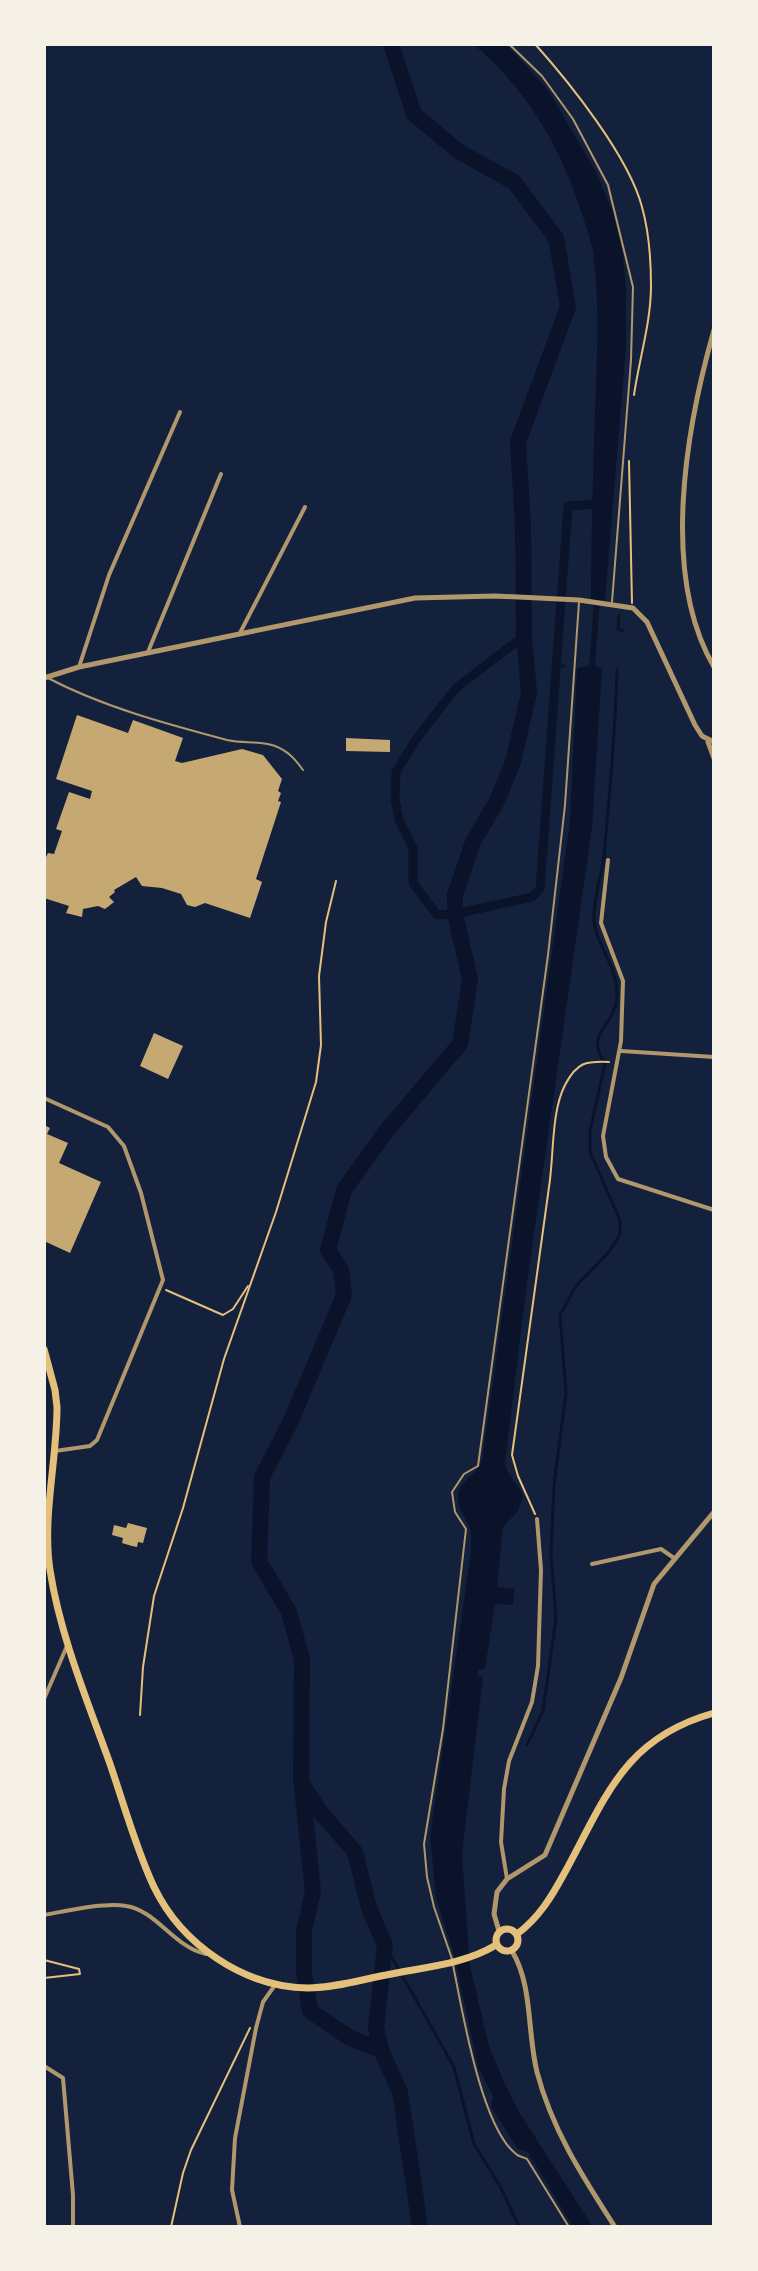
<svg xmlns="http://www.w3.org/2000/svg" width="758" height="2271" viewBox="0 0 758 2271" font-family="Commissioner,sans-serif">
	<rect width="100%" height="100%" fill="#14213d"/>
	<!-- water -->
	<path fill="#0b132b" d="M473 44H506L548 90 595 170 613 212 623 255 626 290V346L605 599 600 601 595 662 596 667 602 668 592 828 527 1283 505 1462C506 1475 519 1484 523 1497L518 1511 503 1527 497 1587 515 1589 513 1605 495 1604 485 1669 478 1670V1676L483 1677 462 1854 470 1966 489 2046 504 2082 519 2112 593 2227H573L528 2152 518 2149 491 2107 493 2096 478 2067 454 1955 436 1897 430 1836 471 1552C471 1544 472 1534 469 1526 464 1514 455 1506 459 1491 463 1479 478 1473 482 1461L570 820 577 668 589 666 594 600 591 599C591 536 593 473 595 410 597 357 600 304 593 252 590 236 584 220 579 205 558 143 524 86 473 44Z"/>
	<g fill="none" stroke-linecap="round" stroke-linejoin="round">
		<!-- stream -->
		<g stroke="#0b132b" stroke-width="3">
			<path d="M619 616 618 629 623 631"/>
			<path d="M555 666H564"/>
			<path d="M527 1745 543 1711 556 1618 551 1554 554 1485 566 1393 560 1315 576 1286 609 1252 620 1234V1220L590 1152V1131L605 1064C584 1031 614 1028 617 998 619 967 597 948 594 922 592 905 602 873 604 855 610 793 615 732 617 670"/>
			<path d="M385 1945 454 2067 474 2144 501 2188 519 2227"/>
		</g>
		<!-- canal -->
		<path stroke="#0b132b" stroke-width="9" d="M524 636 456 688 417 738 396 772 395 799 399 820 413 848V883L437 915 455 914 532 897 540 889 568 506 600 504"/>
		<!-- river -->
		<g stroke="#0b132b" stroke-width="16">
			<path d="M391 44 414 114 458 151 514 182 556 238 568 307 518 442 523 526 524 636 529 693 513 762 497 801 473 842 455 895V914L470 979 460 1044 387 1130 344 1190 328 1250 341 1270 344 1295 290 1423 262 1477 259 1561 289 1612 302 1659 301 1782 321 1813 355 1852 369 1908 385 1945 376 2027 381 2050 400 2092 420 2227"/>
			<path d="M302 1788 313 1891 304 1931V1973L310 2011 350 2038 381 2050"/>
		</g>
	</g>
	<!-- building -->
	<g fill="#c6a872">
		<path d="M77 715 128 733 133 720 183 738 175 761 182 763 242 749 263 755 282 779 278 791 281 793 278 801 281 802 256 879 262 882 250 918 205 903 195 907 187 905 181 894 162 888 142 886 136 877 114 890 115 892 109 897 114 902 109 906 105 909 98 906 83 909 82 917 66 913 69 906 44 898V861L48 853 54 854 62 831 56 829 69 792 90 799 92 791 56 779Z"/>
		<path d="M346 738 390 740V752L346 751Z"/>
		<path d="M154 1033 183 1046 168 1079 140 1066Z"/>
		<path d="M44 1125 50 1128 47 1134 68 1143 59 1163 101 1182 70 1253 44 1241Z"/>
		<path d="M128 1523 147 1528 143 1543 138 1542 137 1547 132 1546 122 1543 123 1538 112 1535 114 1525 126 1528Z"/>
	</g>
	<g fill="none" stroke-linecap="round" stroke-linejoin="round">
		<!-- path -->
		<g stroke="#e5c07b" stroke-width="2">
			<path d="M535 44C570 83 629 157 642 207 649 232 651 260 651 286 651 322 639 360 634 395"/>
			<path d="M629 461 632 603"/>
			<path d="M166 1290 223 1315 233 1309 248 1286"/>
			<path d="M535 1514 518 1476 512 1455C524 1366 537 1277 549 1187 554 1156 551 1112 565 1085 577 1062 586 1061 609 1062"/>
			<path d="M140 1715 143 1667 154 1596 183 1508 224 1359 276 1212 316 1082 321 1045 319 976 326 922 336 881"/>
			<path d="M44 1960 79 1969 80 1974 44 1978"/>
			<path d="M171 2227 183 2173 191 2150 250 2028"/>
		</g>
		<!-- service -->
		<g stroke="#b1986c" stroke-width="2">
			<path d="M509 44 542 76 573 119 608 185 633 287 631 360 612 602"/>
			<path d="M48 678C103 707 167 724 227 740 244 744 259 740 275 746 288 751 295 759 303 770"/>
			<path d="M452 1959 434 1907 427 1877 424 1844 443 1729 466 1529 455 1512 452 1492 464 1474 478 1466 548 955 565 805 579 602"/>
			<path d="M453 1965C462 2009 481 2127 516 2154 519 2157 523 2157 527 2159L569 2227"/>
		</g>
		<!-- minor -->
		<g stroke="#b1986c" stroke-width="4">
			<path d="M240 633 305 507"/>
			<path d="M148 652 221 474"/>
			<path d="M79 667 109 575 180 412"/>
			<path d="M608 860 601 923 623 981 621 1041 603 1136 606 1157 618 1179 714 1210"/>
			<path d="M621 1051 714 1057"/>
			<path d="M44 1098 108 1127 124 1146 141 1193 163 1280 97 1440 90 1446 55 1451"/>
			<path d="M592 1564 661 1549 674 1558"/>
			<path d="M44 1699 67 1646"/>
			<path d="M507 1879 501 1842 504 1789 509 1761 532 1702 538 1666 541 1570 537 1519"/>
			<path d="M44 1915C66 1911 105 1902 126 1906 156 1910 175 1948 206 1954"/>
			<path d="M44 2066 63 2078 73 2195V2227"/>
			<path d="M240 2227 232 2190 235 2138 256 2028 263 2002 275 1985"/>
		</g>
		<!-- tertiary -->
		<g stroke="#b1986c" stroke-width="5">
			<path d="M714 330C686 428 660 575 714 667"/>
			<path d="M44 678 79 667 415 598 495 596 579 600 633 608 647 622 695 725 702 736 714 742"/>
			<path d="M708 742 714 758"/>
			<path d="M499 1931 494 1914 497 1892 507 1879 545 1855 621 1678 654 1584 714 1512"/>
			<path d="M512 1951C533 1986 527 2032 537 2072 552 2130 583 2177 615 2227"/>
		</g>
		<!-- primary -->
		<g stroke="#e5c07b" stroke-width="7">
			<path d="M44 1349 55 1390 57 1407C57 1460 42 1518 50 1570 60 1635 87 1700 109 1761 123 1801 136 1849 154 1887 182 1945 244 1987 308 1988 334 1988 360 1980 386 1975 423 1967 463 1965 496 1945"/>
			<circle cx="507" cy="1940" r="11"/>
			<path d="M517 1934C539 1918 552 1896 565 1872 606 1797 624 1738 714 1713"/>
		</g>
	</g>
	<!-- border -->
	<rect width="758" height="2271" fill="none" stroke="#f6f1e7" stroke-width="92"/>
</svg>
